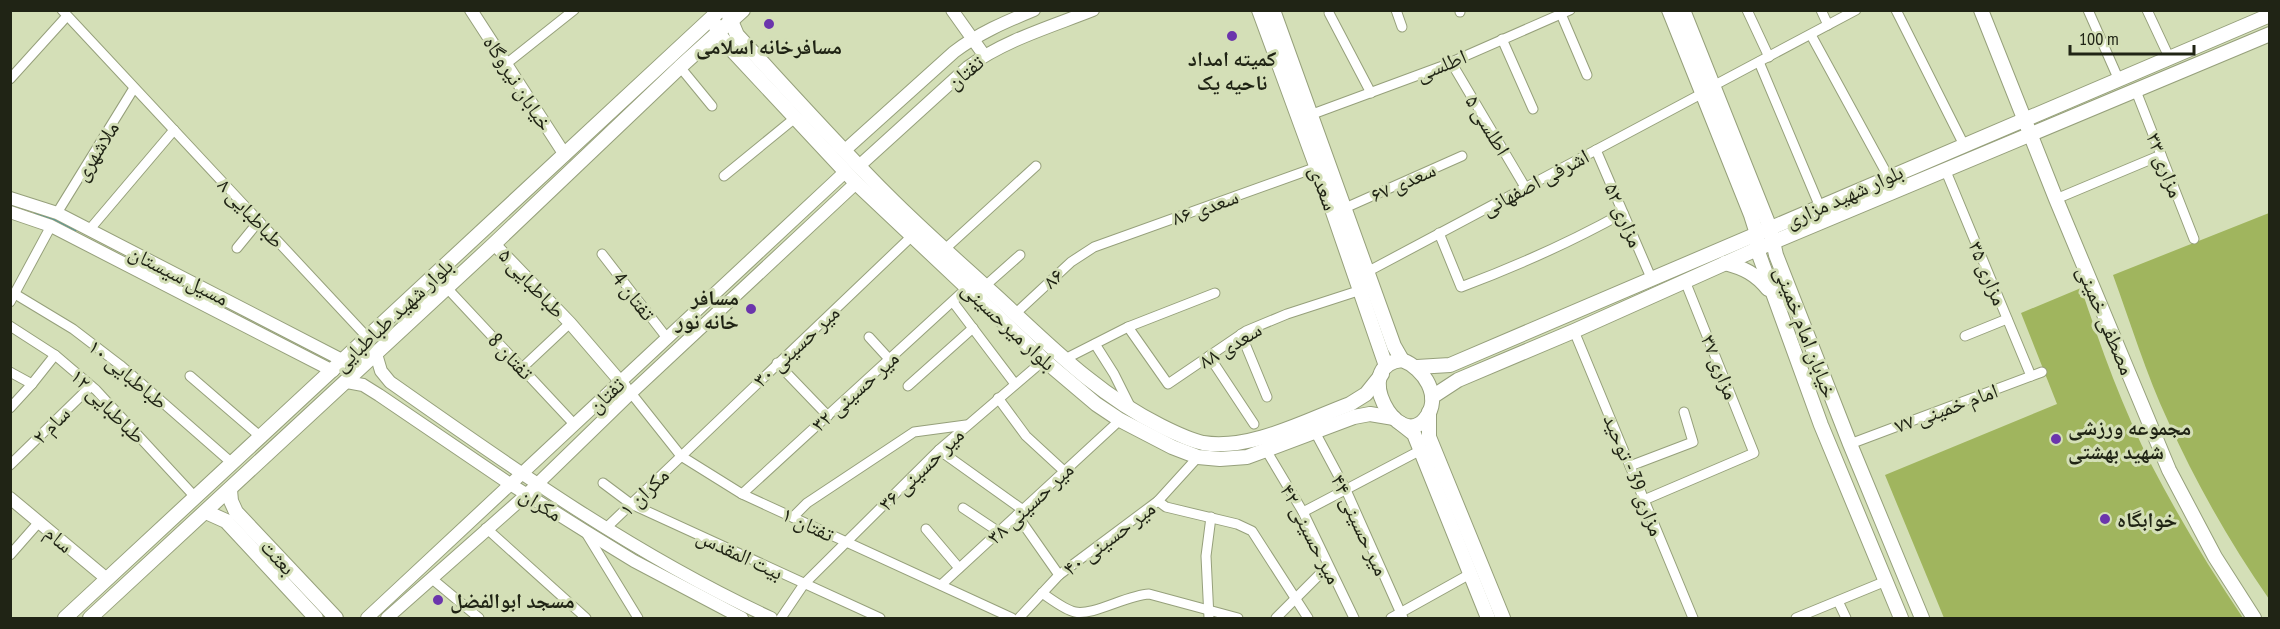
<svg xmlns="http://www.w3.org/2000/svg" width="2280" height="629" viewBox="0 0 2280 629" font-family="'PT Sans Narrow','Noto Naskh Arabic',sans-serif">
	<rect width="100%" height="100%" fill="#d4dfb7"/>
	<!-- pitch -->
	<g fill="#a0b55e">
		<path d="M2269 213V599C2230 543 2196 483 2168 421 2146 374 2131 324 2113 275Z"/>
		<path d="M2081 288C2101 348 2123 409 2152 466 2179 518 2210 569 2243 618H1944L1885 475 2057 404 2021 313Z"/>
	</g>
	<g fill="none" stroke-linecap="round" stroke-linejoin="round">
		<!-- canal -->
		<path stroke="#008dd0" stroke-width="9" d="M39 213 73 228"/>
		<defs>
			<g id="minor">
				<path d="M62 10 368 338"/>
				<path d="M1396 10 1402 27"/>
				<path d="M1460 10V12"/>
				<path d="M1747 10 1769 57"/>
				<path d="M1821 10 1828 25"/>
				<path d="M1896 10 1964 145"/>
				<path d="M2088 10 2118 78"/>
				<path d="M2147 10 2169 57"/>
				<path d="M1329 13 1371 93"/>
				<path d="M1561 14 1587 75"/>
				<path d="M1811 35 1888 176"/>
				<path d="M1502 39 1533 109"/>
				<path d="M1451 62 1525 187"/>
				<path d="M1759 62 1820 207"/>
				<path d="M506 64 574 10"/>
				<path d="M680 67 712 106"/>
				<path d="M10 79 67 16"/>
				<path d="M1713 86 1856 10"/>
				<path d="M2136 91 2194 239"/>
				<path d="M1310 115 1440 67 1570 10"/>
				<path d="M1596 150 1652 280"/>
				<path d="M1945 169 2031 376"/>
				<path d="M724 176 795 118"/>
				<path d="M2056 199 2161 155"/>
				<path d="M1345 208 1462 156"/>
				<path d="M57 213 134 88"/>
				<path d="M90 229 174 130"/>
				<path d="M1439 233 1461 287C1517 266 1571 242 1623 213"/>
				<path d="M237 248 259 221"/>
				<path d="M945 249 1036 166"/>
				<path d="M602 254 667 338"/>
				<path d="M1367 272 1703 93"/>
				<path d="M985 286 1020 255"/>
				<path d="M447 288 574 424"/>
				<path d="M15 294 73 329 120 365 233 464"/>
				<path d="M10 302 51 226"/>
				<path d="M953 302 1015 384"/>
				<path d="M1015 314 1071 262 1094 247 1317 167"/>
				<path d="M10 326 55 355 96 390 196 498"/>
				<path d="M1128 327 1168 384 1246 331 1287 314 1361 290"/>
				<path d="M1574 331 1693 618"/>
				<path d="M1241 334 1267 397"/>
				<path d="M1965 336 2007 319"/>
				<path d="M869 337 890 360"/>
				<path d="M1095 344 1114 374 1131 408"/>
				<path d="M1209 356 1254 424"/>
				<path d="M1063 360 1128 327 1215 293"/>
				<path d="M777 363 828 416"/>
				<path d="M522 368 570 323"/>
				<path d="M10 372 32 384 55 355"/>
				<path d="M190 376 262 438"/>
				<path d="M908 386 973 328"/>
				<path d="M631 393 681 456 742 494 1012 618"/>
				<path d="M998 398 1026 436 1064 471"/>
				<path d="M10 408 32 384"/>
				<path d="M1315 432 1346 490 1403 618"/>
				<path d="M1850 444 2042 372"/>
				<path d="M939 450 1023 510"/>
				<path d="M1266 450 1303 512 1354 618"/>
				<path d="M10 465 91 386"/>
				<path d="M1630 466 1693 442 1684 412"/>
				<path d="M603 483 631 504 880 618"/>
				<path d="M742 494 968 287"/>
				<path d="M1644 500 1754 453 1685 281"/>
				<path d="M1158 501 1166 507 1237 524 1252 531 1308 618"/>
				<path d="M963 508 999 532"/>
				<path d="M1303 512 1421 450"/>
				<path d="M1017 515 1059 575"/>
				<path d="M793 517 807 503 914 432 966 425"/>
				<path d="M486 528 586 618"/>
				<path d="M606 528 912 236"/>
				<path d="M926 529 959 568"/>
				<path d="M586 533 638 618"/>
				<path d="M10 555 39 522"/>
				<path d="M431 578 479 618"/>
				<path d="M941 585 1120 420"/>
				<path d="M1042 593C1051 599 1065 610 1075 612 1093 616 1127 595 1149 594L1238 618"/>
				<path d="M1838 601 1846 618"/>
				<path d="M781 618 804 584 939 450 1044 360"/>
				<path d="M1019 618 1059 575 1158 501 1198 457"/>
				<path d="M1209 618 1206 556 1211 517"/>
				<path d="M1276 618 1328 566"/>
				<path d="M1391 618 1470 574"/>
				<path d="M1796 618 1886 581"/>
			</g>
			<g id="tertiary">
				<path d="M471 10 565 155"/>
				<path d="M952 10 984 55"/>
				<path d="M844 151 954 52C979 33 1005 22 1034 10"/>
				<path d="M859 166 968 67C1005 40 1050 27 1093 10"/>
				<path d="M10 198 57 213 344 361"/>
				<path d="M10 212 51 226 333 371"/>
				<path d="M494 244 570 323 625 387"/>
				<path d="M376 354 381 371 390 382C512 468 635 555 771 618"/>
				<path d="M347 382 363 385 379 395 510 484 585 531 634 561 742 618"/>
				<path d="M10 498 107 579"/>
				<path d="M367 618 845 172"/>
				<path d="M387 618 526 495 631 393 856 183"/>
			</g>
			<g id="secondary">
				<path d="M1259 10 1333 212 1386 366"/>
				<path d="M1273 10 1394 346 1402 360"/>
				<path d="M1669 10 1751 215 1757 234V249L1821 425 1901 618"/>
				<path d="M1683 10 1770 228 1776 255 1850 444 1922 618"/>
				<path d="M1981 10 2056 199 2169 470 2215 557 2254 618"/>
				<path d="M729 16 737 35C787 89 837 145 889 197 924 232 962 265 998 298 1050 346 1098 395 1161 426 1175 433 1189 440 1203 443 1250 451 1307 420 1350 404L1366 394 1382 374"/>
				<path d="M715 24 718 33 731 49 856 183 1044 360 1096 404 1120 420 1172 447 1198 457 1220 459 1247 457 1354 417 1370 414 1394 418"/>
				<path d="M1725 263C1744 268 1756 274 1768 289"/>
				<path d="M1402 360C1424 368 1443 397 1425 419 1398 452 1350 365 1402 360Z"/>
				<path d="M1417 367 1450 365 2270 15"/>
				<path d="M1432 397 1458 380 1574 331 1757 249 2270 34"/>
				<path d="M1429 412V437L1503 618"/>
				<path d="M1400 423 1414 434 1488 618"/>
				<path d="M230 490 231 501 236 512 336 618"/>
				<path d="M206 512 226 521 316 618"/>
				<path d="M65 618 720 10"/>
				<path d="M90 618 494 244 680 67 743 10"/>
			</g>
		</defs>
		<!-- minor casing -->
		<use href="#minor" stroke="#96a07b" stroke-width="11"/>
		<!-- tertiary casing -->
		<use href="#tertiary" stroke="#96a07b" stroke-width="14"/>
		<!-- secondary casing -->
		<use href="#secondary" stroke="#96a07b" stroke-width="16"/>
		<!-- minor -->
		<use href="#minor" stroke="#fff" stroke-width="9"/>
		<!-- tertiary -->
		<use href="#tertiary" stroke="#fff" stroke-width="12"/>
		<!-- secondary -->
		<use href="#secondary" stroke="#fff" stroke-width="14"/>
	</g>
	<!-- markers -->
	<g fill="#6b35ac" stroke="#d4dfb7" stroke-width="2">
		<circle cx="769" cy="24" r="6"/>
		<circle cx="1232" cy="36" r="6"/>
		<circle cx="751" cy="309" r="6"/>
		<circle cx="2056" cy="439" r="6"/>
		<circle cx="2105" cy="519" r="6"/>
		<circle cx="438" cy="600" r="6"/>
	</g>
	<g text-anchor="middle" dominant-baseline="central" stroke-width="6" stroke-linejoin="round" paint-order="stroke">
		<!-- poi labels -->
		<g font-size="21" font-weight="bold" fill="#202415" stroke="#d4dfb7" text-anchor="start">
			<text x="769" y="46" text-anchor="middle">مسافرخانه اسلامی</text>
			<text x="1232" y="58" text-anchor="middle">کمیته امداد<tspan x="1232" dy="24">ناحیه یک</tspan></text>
			<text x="739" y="297" text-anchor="end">مسافر<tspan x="739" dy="24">خانه نور</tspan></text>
			<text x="2068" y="427">مجموعه ورزشی<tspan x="2068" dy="24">شهید بهشتی</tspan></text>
			<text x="2117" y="519">خوابگاه</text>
			<text x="450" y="600">مسجد ابوالفضل</text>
		</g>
		<!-- street labels -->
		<g font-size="21" fill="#202415" stroke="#d4dfb7">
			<text transform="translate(1441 65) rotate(-22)">اطلسی</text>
			<text transform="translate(965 72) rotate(-39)">تفتان</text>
			<text transform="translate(518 83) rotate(57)">خیابان نیروگاه</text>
			<text transform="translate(1488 125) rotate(59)">اطلسی ۵</text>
			<text transform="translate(96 151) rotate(-58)">ملاشهری</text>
			<text transform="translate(2165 165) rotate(69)">مزاری ۳۳</text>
			<text transform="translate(1403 182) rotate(-24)">سعدی ۶۷</text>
			<text transform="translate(1535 182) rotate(-28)">اشرفی اصفهانی</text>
			<text transform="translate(1324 188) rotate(70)">سعدی</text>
			<text transform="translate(1844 196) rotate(-24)">بلوار شهید مزاری</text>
			<text transform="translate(1205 207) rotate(-20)">سعدی ۸۶</text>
			<text transform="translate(251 213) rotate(47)">طباطبایی ۸</text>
			<text transform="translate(1624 215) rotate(67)">مزاری ۵۲</text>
			<text transform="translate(1988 273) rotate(67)">مزاری ۳۵</text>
			<text transform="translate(179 275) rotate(27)">مسیل سیستان</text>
			<text transform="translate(1053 278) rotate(-43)">۸۶</text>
			<text transform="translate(532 283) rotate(47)">طباطبایی ۵</text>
			<text transform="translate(634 296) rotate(52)">تفتان 4</text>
			<text transform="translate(393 315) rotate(-43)">بلوار شهید طباطبایی</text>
			<text transform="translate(2106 320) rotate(67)">مصطفی خمینی</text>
			<text transform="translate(1009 326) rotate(43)">بلوار میرحسینی</text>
			<text transform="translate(1806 332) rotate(69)">خیابان امام خمینی</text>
			<text transform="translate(1230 345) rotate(-31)">سعدی ۸۸</text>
			<text transform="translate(796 346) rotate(-43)">میر حسینی ۳۰</text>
			<text transform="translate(511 356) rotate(47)">تفتان 8</text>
			<text transform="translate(1720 367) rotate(68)">مزاری ۳۷</text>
			<text transform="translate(128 374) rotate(40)">طباطبایی ۱۰</text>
			<text transform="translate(855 391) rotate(-42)">میر حسینی ۳۲</text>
			<text transform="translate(606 395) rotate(-43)">تفتان</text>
			<text transform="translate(108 406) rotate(45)">طباطبایی ۱۲</text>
			<text transform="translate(1946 408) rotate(-20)">امام خمینی ۷۷</text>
			<text transform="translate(51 425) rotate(-45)">سام ۲</text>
			<text transform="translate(921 469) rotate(-44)">میر حسینی ۳۶</text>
			<text transform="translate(1634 475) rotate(68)">مزاری 39 - توحید</text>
			<text transform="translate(644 492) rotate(-44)">مکران ۱</text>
			<text transform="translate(1030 503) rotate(-43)">میر حسینی ۳۸</text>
			<text transform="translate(541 504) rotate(32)">مکران</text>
			<text transform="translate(808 524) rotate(25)">تفتان ۱</text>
			<text transform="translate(1360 525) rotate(65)">میر حسینی ۴۴</text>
			<text transform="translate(1311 534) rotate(63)">میر حسینی ۴۲</text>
			<text transform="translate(1109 538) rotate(-37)">میر حسینی ۴۰</text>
			<text transform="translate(59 539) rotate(40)">سام</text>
			<text transform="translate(740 554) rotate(25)">بیت المقدس</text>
			<text transform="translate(278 557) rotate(47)">بعثت</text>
		</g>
	</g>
	<!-- border -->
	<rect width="2280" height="629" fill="none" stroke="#202415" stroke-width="24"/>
	<!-- scale -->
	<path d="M2070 45v9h124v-9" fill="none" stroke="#202415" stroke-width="3"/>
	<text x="2079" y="45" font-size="18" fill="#202415" stroke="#d4dfb7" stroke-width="4.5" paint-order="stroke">100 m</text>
</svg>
